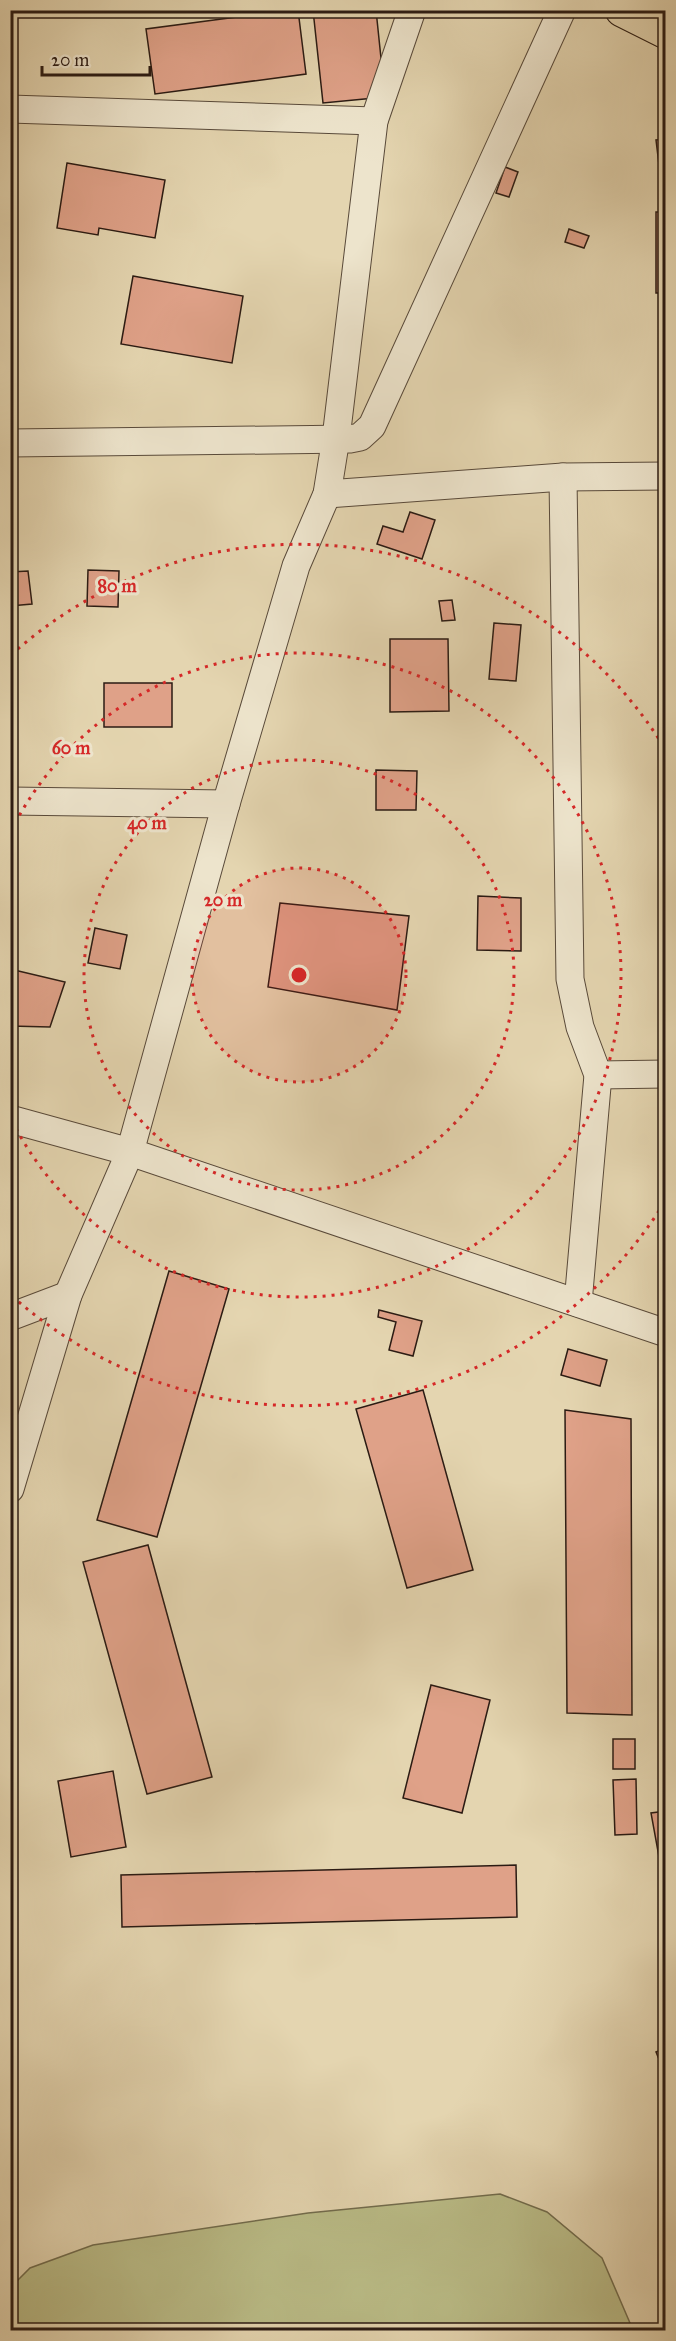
<svg xmlns="http://www.w3.org/2000/svg" width="676" height="2341" viewBox="0 0 676 2341" font-family="'IM FELL Great Primer',serif">
	<rect width="100%" height="100%" fill="#e4d5b0"/>
	<filter id="stains"><feTurbulence type="fractalNoise" baseFrequency=".00333" numOctaves="4"/><feColorMatrix values="0 0 0 0 .2 0 0 0 0 .09 0 0 0 0 .02 0 0 0 .5 -.17"/></filter>
	<radialGradient id="worn" r=".72"><stop offset=".6" stop-color="#630" stop-opacity="0"/><stop offset="1" stop-color="#630" stop-opacity=".3"/></radialGradient>
	<!-- green -->
	<path fill="#babc87" stroke="#726c4d" stroke-width="1.5" d="M500 2194 547 2212 602 2258 633 2330H11V2287L30 2268 93 2245 308 2213Z"/>
	<!-- building -->
	<g fill="#dfa188" stroke="#2b1b13" stroke-width="1.5">
		<path d="M289 10H298L306 74 155 94 146 29Z"/>
		<path d="M313 10H376L385 97 323 103Z"/>
		<path d="M666 139V197L663 198 656 140Z"/>
		<path d="M67 163 165 180 155 238 99 228 98 235 57 228Z"/>
		<path d="M505 167 518 172 509 197 496 193Z"/>
		<rect x="656" y="212" width="10" height="81"/>
		<path d="M569 229 589 236 584 248 565 242Z"/>
		<path d="M133 276 243 296 232 363 121 344Z"/>
		<path d="M410 512 435 520 422 559 377 544 383 526 403 532Z"/>
		<path d="M88 570 119 571 118 607 87 606Z"/>
		<path d="M28 571 32 604 10 606V572Z"/>
		<path d="M452 600 455 620 442 621 439 601Z"/>
		<path d="M494 623 521 625 516 681 489 679Z"/>
		<path d="M390 639H448L449 711 390 712Z"/>
		<rect x="104" y="683" width="68" height="44"/>
		<path d="M376 770 417 771 416 810H376Z"/>
		<path d="M478 896 521 898V951L477 950Z"/>
		<path d="M280 903 409 916 397 1010 268 987Z"/>
		<path d="M95 928 127 935 120 969 88 963Z"/>
		<path d="M10 969 65 982 50 1027 10 1026Z"/>
		<path d="M169 1271 229 1289 157 1537 97 1520Z"/>
		<path d="M379 1310 422 1321 413 1356 389 1350 396 1322 378 1317Z"/>
		<path d="M568 1349 607 1360 600 1386 561 1375Z"/>
		<path d="M423 1390 473 1570 407 1588 356 1409Z"/>
		<path d="M565 1410 631 1419 632 1715 567 1713Z"/>
		<path d="M148 1545 212 1777 147 1794 83 1562Z"/>
		<path d="M431 1685 490 1700 462 1813 403 1798Z"/>
		<rect x="613" y="1739" width="22" height="30"/>
		<path d="M113 1771 126 1847 71 1857 58 1781Z"/>
		<path d="M636 1779 637 1834 615 1835 613 1780Z"/>
		<path d="M666 1811V1856L659 1857 651 1813Z"/>
		<path d="M516 1865 517 1917 122 1927 121 1875Z"/>
		<path d="M666 2048V2074H665L656 2052Z"/>
	</g>
	<g fill="none" stroke-linecap="round" stroke-linejoin="round">
		<defs>
			<g id="street">
				<path d="M10 109 374 121"/>
				<path d="M10 443 350 439 360 437 372 426 562 10"/>
				<path d="M563 477 570 979 580 1027 598 1075 578 1303"/>
				<path d="M327 494 563 477 666 476"/>
				<path d="M10 801 226 804"/>
				<path d="M598 1075 666 1074"/>
				<path d="M10 1119 130 1152 666 1333"/>
				<path d="M10 1317 68 1295"/>
				<path d="M10 1489 68 1295 130 1152 226 804 296 566 327 494 336 438 374 121 412 10"/>
			</g>
			<path id="primary" d="M622 10 666 32"/>
		</defs>
		<!-- street casing -->
		<use href="#street" stroke="#594a3a" stroke-width="29"/>
		<!-- primary casing -->
		<use href="#primary" stroke="#2b1b13" stroke-width="35"/>
		<!-- street -->
		<use href="#street" stroke="#ede4cc" stroke-width="27"/>
		<!-- primary -->
		<use href="#primary" stroke="#e4d5b0" stroke-width="33"/>
	</g>
	<!-- distance rings -->
	<circle cx="299" cy="975" r="107" fill="#d62828" fill-opacity=".12"/>
	<g fill="none" stroke="#d62828" stroke-width="3" stroke-dasharray="3 6">
		<circle cx="299" cy="975" r="107"/>
		<circle cx="299" cy="975" r="215"/>
		<path d="M11 831A322 322 0 1 1 11 1119"/>
		<path d="M664 1203A430 430 0 0 1 11 1295M11 655A430 430 0 0 1 664 747"/>
	</g>
	<circle cx="299" cy="975" r="9" fill="#d62828" stroke="#ede4cc" stroke-width="3"/>
	<g font-size="18" text-anchor="middle" font-weight="bold" fill="#d62828" stroke="#ede4cc" stroke-width="6" stroke-linejoin="round" paint-order="stroke">
		<text x="117" y="592">80 m</text>
		<text x="71" y="754">60 m</text>
		<text x="147" y="829">40 m</text>
		<text x="223" y="906">20 m</text>
	</g>
	<!-- margin -->
	<rect width="676" height="2341" fill="none" stroke="#e4d5b0" stroke-width="36"/>
	<rect x="12" y="12" width="652" height="2317" fill="none" stroke="#2b1b13" stroke-width="3"/>
	<rect x="18" y="18" width="640" height="2305" fill="none" stroke="#2b1b13" stroke-width="1.5"/>
	<!-- scale -->
	<path d="M42 66v9h108v-9" fill="none" stroke="#2b1b13" stroke-width="3"/>
	<text x="51" y="66" font-size="18" fill="#2b1b13" stroke="#ede4cc" stroke-width="4.5" paint-order="stroke">20 m</text>
	<rect width="100%" height="100%" filter="url(#stains)"/>
	<rect width="100%" height="100%" fill="url(#worn)"/>
</svg>
